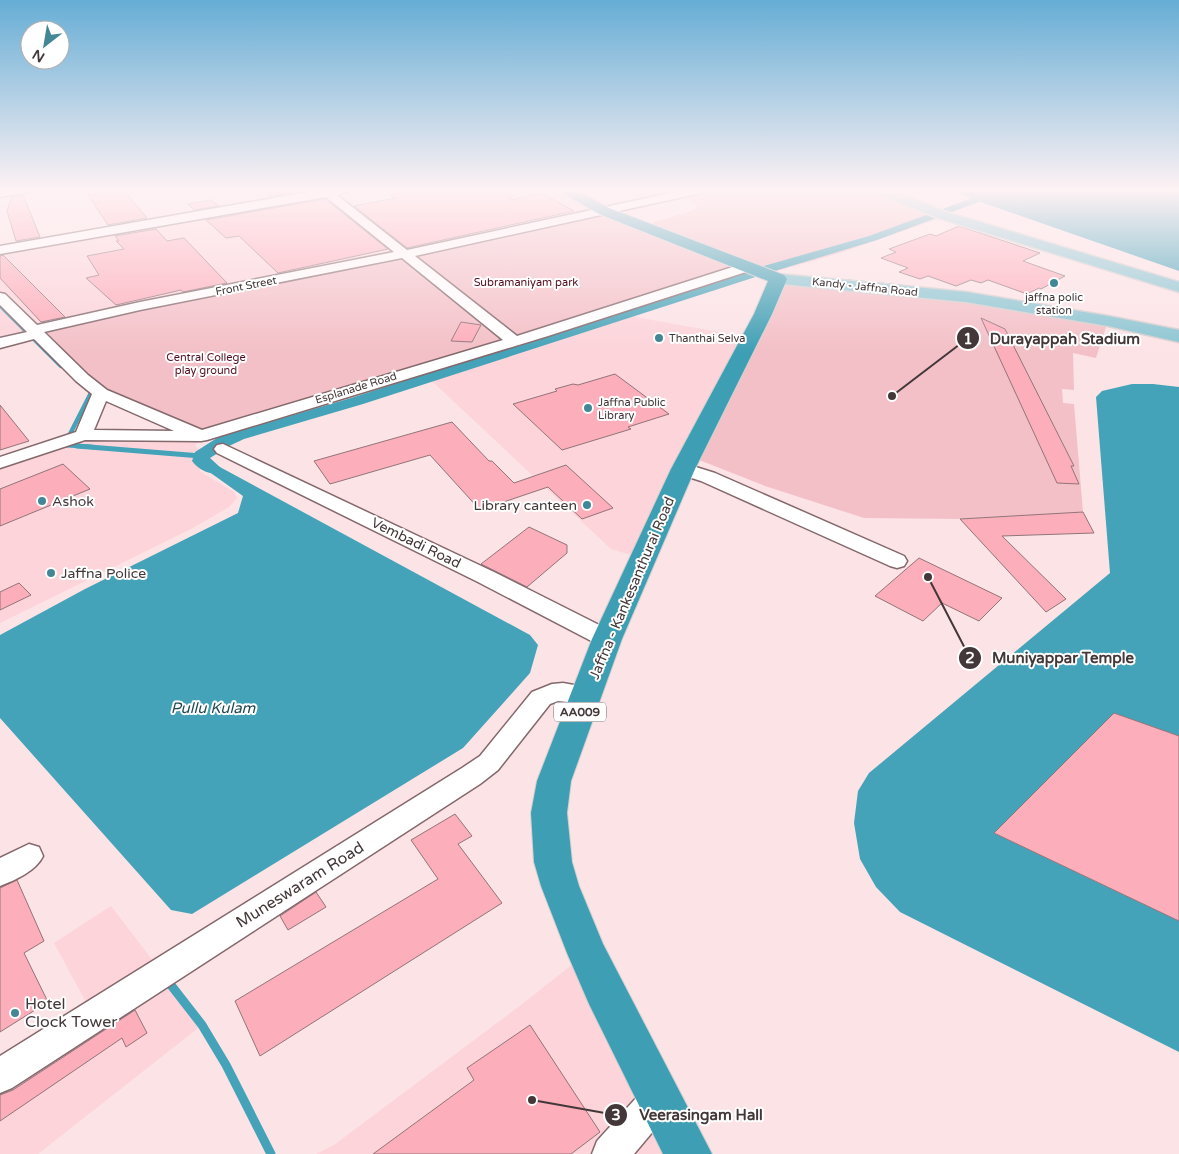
<svg xmlns="http://www.w3.org/2000/svg" width="1179" height="1154" viewBox="0 0 1179 1154" font-family="'Varela Round',sans-serif">
	<rect width="100%" height="100%" fill="#fce3e6"/>
	<!-- built -->
	<g fill="#fcd4da">
		<path d="M534 190H564L604 211 456 243 412 216Z"/>
		<path d="M328 193 405 254 34 330 0 339V250Z"/>
		<path d="M620 310 636 317 751 338 646 555 628 554 611 549 419 369Z"/>
		<path d="M83 435 201 436 195 446 212 462 199 471 234 492 237 498 229 507 191 529 0 623V463Z"/>
		<path d="M111 906 202 1025 38 1154H0V1076L93 1015 54 943Z"/>
		<path d="M587 953 688 1154H316L334 1145 521 1005Z"/>
	</g>
	<!-- green -->
	<g fill="#f3c0c7">
		<path d="M701 190H879L946 216 840 253 766 274 747 267 201 436 101 393 34 330 604 211 641 226 692 211 697 207 696 204 680 195Z"/>
		<path d="M778 279 836 284 1108 321 1096 358 1073 353 1074 390 1062 389 1063 403 1074 404 1083 512 960 519 864 518 765 486 689 456Z"/>
	</g>
	<!-- water -->
	<g fill="#44a3b8">
		<path d="M951 190H1179V271L975 200Z"/>
		<path d="M1132 384H1153L1179 387V736L1114 713 994 833 1179 921V1052L900 912 876 887 860 859 854 823 858 791 869 773 1110 573 1096 397 1102 391Z"/>
		<path d="M218 466 530 635 538 645 530 673 463 748 192 914 171 910 0 718V635L85 589 238 513 243 496 208 471Z"/>
	</g>
	<g fill="none" stroke-linecap="round" stroke-linejoin="round">
		<!-- stream-far3 -->
		<path stroke="#44a3b8" stroke-width="3" d="M848 281 901 286"/>
		<!-- stream-far2 -->
		<g stroke="#44a3b8" stroke-width="4.5">
			<path d="M0 305 61 366"/>
			<path d="M67 440 92 391 87 388"/>
			<path d="M64 445 93 447"/>
		</g>
		<!-- stream-far1 -->
		<path stroke="#44a3b8" stroke-width="5" d="M77 446 201 456"/>
		<!-- stream -->
		<path stroke="#44a3b8" stroke-width="9" d="M167 980 202 1025 226 1065 271 1154"/>
		<!-- canal -->
		<path fill="#44a3b8" fill-rule="evenodd" d="M975 197 979 198 980 200 979 202 877 240 768 273 363 404 244 439 229 446 210 458 222 469 219 473C209 475 199 470 192 461L195 452 217 438 232 433 351 398 760 267 869 236Z"/>
	</g>
	<!-- building -->
	<g fill="#fdaebb" stroke="#907579">
		<path d="M264 190H306L270 197Z"/>
		<path d="M417 190H510L511 200 541 193 574 211 407 248 354 206 396 198 390 195Z"/>
		<path d="M116 191 118 194 125 192 147 218 108 225 88 195Z"/>
		<path d="M23 195 40 237 16 241 7 211 12 197Z"/>
		<path d="M325 199 388 249 278 273 239 236 226 238 206 220Z"/>
		<path d="M211 200 219 206 194 210 188 204Z"/>
		<path d="M959 226 1040 253 1023 261 1065 276 1041 289 1039 288 1027 294 988 280 981 283 971 280 956 286 928 276 920 279 899 272 908 268 881 258 896 252 889 249 930 234 936 236Z"/>
		<path d="M156 229 167 241 184 238 227 283 183 292 181 290 116 305 86 278 99 275 87 256 124 249 116 241H119L115 236Z"/>
		<path d="M3 255 65 317 41 322 0 278V256Z"/>
		<path d="M981 318 1005 329 1074 466H1071L1079 484 1057 483Z"/>
		<path d="M461 322 481 325 472 342 451 341Z"/>
		<path d="M615 374 669 414 628 427 631 429 562 450 513 404 557 391 555 389 573 384 578 385Z"/>
		<path d="M0 405 29 441 0 450Z"/>
		<path d="M452 422 489 461H492L514 483 566 465 613 508 582 519 548 487 480 510 430 455 330 484 314 461Z"/>
		<path d="M63 464 90 489 0 526V489Z"/>
		<path d="M1083 512 1094 533 1002 536 1066 599 1046 612 960 519Z"/>
		<path d="M529 527 567 545V553L527 587 481 564Z"/>
		<path d="M919 558 1002 598 979 621 942 603 923 621 875 596Z"/>
		<path d="M19 583 31 595 0 610V592Z"/>
		<path d="M1114 713 1179 736V921L994 833Z"/>
		<path d="M455 814 472 836 458 844 502 903 260 1056 235 1001 438 879 411 840Z"/>
		<path d="M17 880 44 941 24 953 48 1002 0 1032V888Z"/>
		<path d="M316 892 326 907 288 930 280 916Z"/>
		<path d="M135 1010 147 1033 126 1047 122 1038 0 1121V1095L13 1090Z"/>
		<path d="M530 1025 600 1132 571 1154H373L474 1080 467 1068Z"/>
	</g>
	<g fill="none" stroke-linecap="round" stroke-linejoin="round">
		<defs>
			<g id="minor">
				<path d="M31 190 26 193 0 197V191Z"/>
				<path d="M319 190H352L337 195 407 250 684 190H706L701 193 415 256 517 336 742 264H752L754 267 752 270 548 336 207 440 201 441 85 440 0 468V457L76 432 92 394 76 381 34 339 0 348V338L27 332 0 305V293L5 294 37 325 140 302 394 252 326 197 0 254V246ZM402 258 503 340 202 430 107 390 88 375 44 332 140 310ZM106 401 174 431 94 430Z"/>
				<path d="M223 444 494 572 615 633 618 639 615 645 607 647 599 645 478 582 217 453 214 449 217 445Z"/>
				<path d="M683 463 715 473 904 556 907 561 904 566 897 568 890 566 701 481 676 473 674 469 676 465Z"/>
				<path d="M563 683 596 689 599 695 596 701 587 704 558 701 550 704 498 770 480 784 12 1088 0 1093V1056L462 768 480 756 532 692 552 684Z"/>
				<path d="M29 844 39 847 43 856C36 871 15 880 0 886V858Z"/>
				<path d="M659 1080 671 1086 677 1098 671 1110 634 1154H592L597 1141 647 1086Z"/>
			</g>
			<g id="major">
				<path d="M872 190H893L943 211 1179 282V292L938 218 874 193Z"/>
				<path d="M778 274 966 292 1108 316 1179 330V342L1108 326 966 302 772 283 770 279 772 275Z"/>
			</g>
			<path id="highway" d="M557 190H576L609 208 784 275 787 279 772 314 695 469 622 639 571 781 567 813 572 862 579 886 603 944 712 1154H663L589 1004 567 953 541 886 534 862 531 813 537 781 592 639 671 469 754 314 768 281 599 214Z"/>
		</defs>
		<!-- minor casing -->
		<use href="#minor" stroke="#83686c" stroke-width="3"/>
		<!-- major casing -->
		<use href="#major" stroke="#d2cfcf" stroke-width="3"/>
		<!-- highway casing -->
		<use href="#highway" stroke="#d2cfcf" stroke-width="2"/>
		<!-- minor -->
		<use href="#minor" fill="#fff" fill-rule="evenodd"/>
		<!-- major -->
		<use href="#major" fill="#8bc5d2" fill-rule="evenodd"/>
		<!-- highway -->
		<use href="#highway" fill="#3e9fb4" fill-rule="evenodd"/>
	</g>
	<!-- sky -->
	<linearGradient id="sky" x2="0" y2="1"><stop stop-color="#66add5"/><stop offset="0.54" stop-color="#fef2f4"/><stop offset="1" stop-color="#fef2f4" stop-opacity="0"/></linearGradient>
	<rect width="1179" height="352" fill="url(#sky)"/>
	<!-- markers -->
	<g fill="#438796" stroke="#fff" stroke-width="2">
		<circle cx="1054" cy="283" r="5"/>
		<circle cx="659" cy="338" r="5"/>
		<circle cx="588" cy="408" r="5"/>
		<circle cx="42" cy="501" r="5"/>
		<circle cx="587" cy="505" r="5"/>
		<circle cx="51" cy="573" r="5"/>
		<circle cx="15" cy="1013" r="5"/>
	</g>
	<g text-anchor="middle" dominant-baseline="central" stroke-width="4" stroke-linejoin="round" paint-order="stroke">
		<!-- far-park labels -->
		<g font-size="11" fill="#520e22" stroke="#fff">
			<text x="526" y="282">Subramaniyam park</text>
			<text x="206" y="357">Central College<tspan x="206" dy="13">play ground</tspan></text>
		</g>
		<!-- far-street labels -->
		<g font-size="11" fill="#433739" stroke="#fff">
			<text transform="translate(246 286) rotate(-11)">Front Street</text>
			<text transform="translate(865 287) rotate(6)">Kandy - Jaffna Road</text>
			<text transform="translate(356 388) rotate(-17)">Esplanade Road</text>
		</g>
		<!-- far-poi labels -->
		<g font-size="11" fill="#433739" stroke="#fff" text-anchor="start">
			<text x="1054" y="297" text-anchor="middle">jaffna polic<tspan x="1054" dy="13">station</tspan></text>
			<text x="669" y="338">Thanthai Selva</text>
			<text x="598" y="402">Jaffna Public<tspan x="598" dy="13">Library</tspan></text>
		</g>
		<!-- shield labels -->
		<rect fill="#fff" stroke="#7b7374" stroke-width="1" x="554" y="702.5" width="52" height="19" rx="4"/>
		<g font-size="12" font-weight="bold" fill="#433739">
			<text x="580" y="712">AA009</text>
		</g>
		<!-- poi labels -->
		<g font-size="14" fill="#433739" stroke="#fff" text-anchor="start">
			<text x="52" y="501">Ashok</text>
			<text x="577" y="505" text-anchor="end">Library canteen</text>
			<text x="61" y="573">Jaffna Police</text>
		</g>
		<!-- street labels -->
		<g font-size="14" fill="#433739" stroke="#fff">
			<text transform="translate(416 543) rotate(26)">Vembadi Road</text>
			<text transform="translate(632 588) rotate(-67)">Jaffna - Kankesanthurai Road</text>
		</g>
		<!-- water labels -->
		<g font-size="15" font-style="italic" fill="#1f4952" stroke="#fff">
			<text x="213" y="708">Pullu Kulam</text>
		</g>
		<!-- near-street labels -->
		<g font-size="16" fill="#433739" stroke="#fff">
			<text transform="translate(300 885) rotate(-32)">Muneswaram Road</text>
		</g>
		<!-- near-poi labels -->
		<g font-size="16" fill="#433739" stroke="#fff" text-anchor="start">
			<text x="25" y="1004">Hotel<tspan x="25" dy="18">Clock Tower</tspan></text>
		</g>
	</g>
	<!-- callouts -->
	<path fill="none" stroke="#433739" stroke-width="2" d="M892 396L968 338M928 577L970 658M532 1100L616 1115"/>
	<g fill="#433739" stroke="#fff" stroke-width="2">
		<circle cx="892" cy="396" r="5"/>
		<circle cx="928" cy="577" r="5"/>
		<circle cx="532" cy="1100" r="5"/>
		<circle cx="968" cy="338" r="12"/>
		<circle cx="970" cy="658" r="12"/>
		<circle cx="616" cy="1115" r="12"/>
	</g>
	<g font-size="15" text-anchor="middle" font-weight="bold" fill="#fff">
		<text x="968" y="344">1</text>
		<text x="970" y="663">2</text>
		<text x="616" y="1120">3</text>
	</g>
	<g font-size="15" text-anchor="middle" font-weight="bold" fill="#433739" stroke="#fff" stroke-width="4" stroke-linejoin="round" paint-order="stroke">
		<text x="1065" y="344">Durayappah Stadium</text>
		<text x="1063" y="663">Muniyappar Temple</text>
		<text x="701" y="1120">Veerasingam Hall</text>
	</g>
	<!-- north arrow -->
	<g transform="translate(45 45) rotate(211)"><circle r="24" fill="#ffffff" stroke="#b4afb0"/>
	<path d="M0-4L9 19L0 12L-9 19Z" fill="#438796"/>
	<text y="-8" font-size="14" font-weight="bold" text-anchor="middle" fill="#433739">N</text>
	</g>
</svg>
